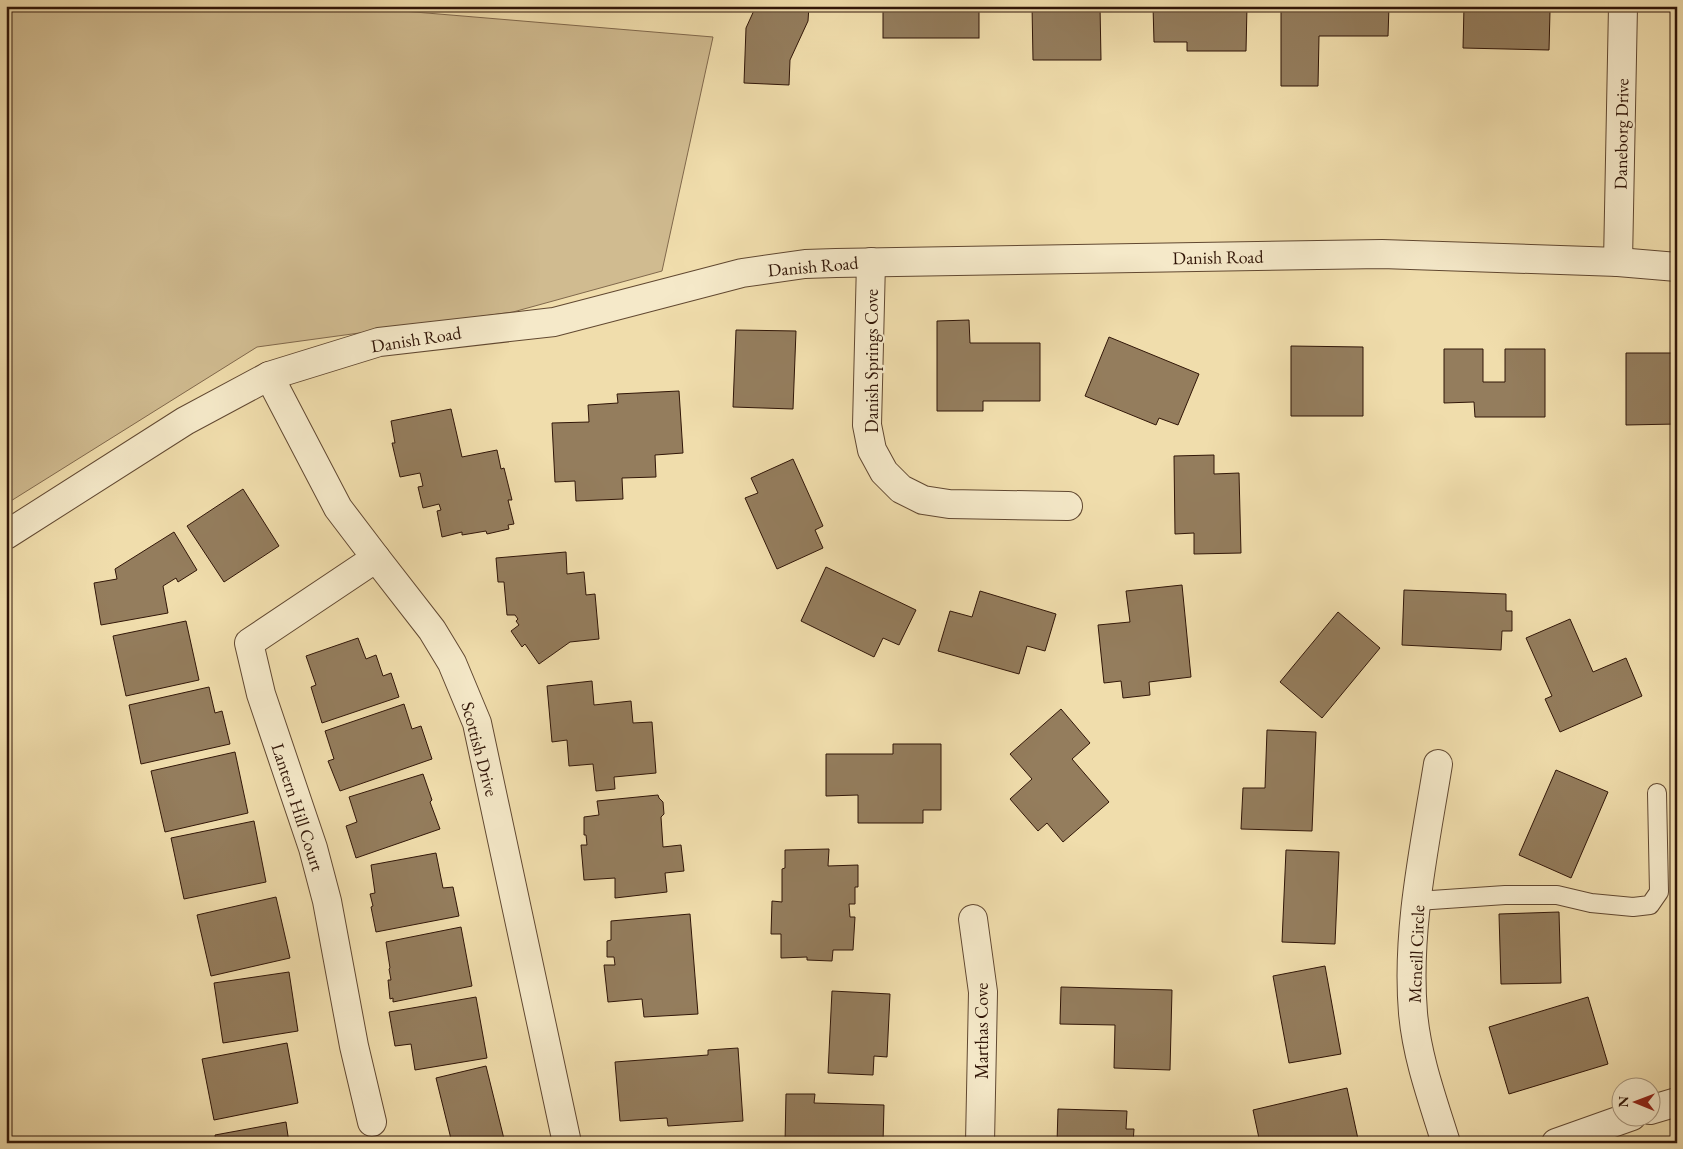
<svg xmlns="http://www.w3.org/2000/svg" width="1683" height="1149" viewBox="0 0 1683 1149" font-family="'EB Garamond',serif">
	<rect width="100%" height="100%" fill="#f0ddac"/>
	<filter id="stains"><feTurbulence type="fractalNoise" baseFrequency=".004" numOctaves="4"/><feColorMatrix values="0 0 0 0 .2 0 0 0 0 .09 0 0 0 0 .02 0 0 0 .5 -.17"/></filter>
	<radialGradient id="worn" r=".72"><stop offset=".6" stop-color="#630" stop-opacity="0"/><stop offset="1" stop-color="#630" stop-opacity=".3"/></radialGradient>
	<!-- green -->
	<path fill="#d0bb90" stroke="#80684c" d="M6 6H343L713 37 662 271 513 312 257 347 6 504Z"/>
	<!-- building -->
	<g fill="#947d5d" stroke="#311608">
		<path d="M756 6H809L808 21 790 60 789 85 744 83 746 28Z"/>
		<rect x="883" y="6" width="96" height="32"/>
		<path d="M1032 6H1100L1101 60H1033Z"/>
		<path d="M1153 6H1247L1246 51H1187V42H1154Z"/>
		<path d="M1281 6H1389L1388 36H1319L1318 86H1281Z"/>
		<path d="M1464 6H1532V11H1550L1549 50 1463 48Z"/>
		<path d="M969 320 970 343H1040V401H983V411H937V321Z"/>
		<path d="M736 330 796 331 793 409 733 407Z"/>
		<path d="M1109 337 1199 374 1178 425 1159 418 1156 425 1085 396Z"/>
		<path d="M1291 346 1363 347V416H1291Z"/>
		<path d="M1444 349H1483V382H1505V349H1545V417H1475L1474 402 1444 403Z"/>
		<path d="M1626 353H1677V424L1626 425Z"/>
		<path d="M679 391 683 453 655 455 656 477 622 478 623 499 576 501 575 481 555 482 552 423 589 422 588 405 618 403 617 394Z"/>
		<path d="M451 409 462 457 497 450 501 469 504 468 512 500H508L514 524 508 525 509 529 487 534 486 531 462 535V532L442 537 437 511 441 510 439 504 423 508 418 487 423 486 420 473 400 477 392 443H395L391 421Z"/>
		<path d="M1214 455V474L1239 473 1241 553 1194 554V533L1175 534 1174 456Z"/>
		<path d="M793 459 823 526 815 530 823 548 777 569 745 498 758 493 751 478Z"/>
		<path d="M243 489 279 546 224 582 187 526Z"/>
		<path d="M174 532 197 570 178 582 176 578 163 586 168 613 101 625 94 583 117 579 115 569Z"/>
		<path d="M566 552 567 574 584 572 586 595 595 594 599 639 570 642 539 664 525 644 522 647 511 631 519 625 516 621 518 619 515 615H507L504 582H498L496 558Z"/>
		<path d="M826 567 916 610 899 645 883 638 874 657 801 621Z"/>
		<path d="M1182 585 1191 677 1149 682 1150 695 1123 698 1121 681 1104 683 1098 625 1130 622 1126 591Z"/>
		<path d="M1404 590 1506 594V611H1512V631H1502L1501 650 1402 645Z"/>
		<path d="M980 591 1056 614 1045 651 1027 646 1019 674 938 651 950 611 972 617Z"/>
		<path d="M1338 612 1380 648 1322 718 1280 682Z"/>
		<path d="M1570 619 1593 672 1626 658 1642 696 1560 732 1545 699 1552 696 1526 638Z"/>
		<path d="M186 621 199 680 126 696 113 636Z"/>
		<path d="M358 638 366 659 376 655 383 676 391 673 399 697 322 723 311 687 316 685 306 656Z"/>
		<path d="M592 681 594 705 631 701 633 723 652 722 656 773 614 777 615 789 596 791 593 764 569 766 567 740 552 742 547 686Z"/>
		<path d="M209 687 215 713 222 711 230 744 141 764 129 705Z"/>
		<path d="M404 704 412 729 421 726 432 759 340 791 328 761 334 759 325 731Z"/>
		<path d="M1061 709 1090 743 1072 759 1109 802 1063 842 1047 823 1038 831 1010 799 1032 779 1010 754Z"/>
		<path d="M1267 730 1316 732 1312 831 1241 829 1243 788H1265Z"/>
		<path d="M893 744H941V810H923V823H858V795L826 796V754H893Z"/>
		<path d="M235 752 248 813 165 832 151 771Z"/>
		<path d="M1556 770 1608 792 1571 878 1519 855Z"/>
		<path d="M423 774 432 800 430 802 440 829 356 858 346 826 357 822 349 797Z"/>
		<path d="M658 795 659 798 663 802 664 814 661 817 663 847 681 845 684 871 665 873 667 892 615 898V878L584 880 581 845H587L586 835H584V817L599 815 597 801Z"/>
		<path d="M254 821 266 882 184 899 171 838Z"/>
		<path d="M829 849 828 866 858 865V887H855V904H849L850 917H855L853 950H833L832 961 807 960V957L781 958V934H771L772 901 782 902V869L785 868V850Z"/>
		<path d="M1286 850 1339 852 1335 944 1282 942Z"/>
		<path d="M436 853 443 888 453 887 459 916 376 932 371 907 373 906 370 894 375 893 371 865Z"/>
		<path d="M276 897 290 958 211 976 197 915Z"/>
		<path d="M1559 912 1561 983 1501 984 1499 914Z"/>
		<path d="M690 914 698 1014 644 1017 642 999 608 1002 604 965H615L614 957H607V941L611 940V921Z"/>
		<path d="M461 927 472 986 393 1002V998L390 999 388 980H391L389 969 390 968 386 942Z"/>
		<path d="M1325 966 1341 1054 1289 1063 1273 976Z"/>
		<path d="M289 972 298 1031 223 1043 214 983Z"/>
		<path d="M1061 987 1172 990 1170 1070 1114 1068 1115 1025 1060 1024Z"/>
		<path d="M832 991 890 994 887 1057 874 1056 873 1075 828 1073Z"/>
		<path d="M476 997 487 1058 415 1070 411 1044 395 1046 389 1012Z"/>
		<path d="M1588 997 1608 1064 1509 1094 1489 1027Z"/>
		<path d="M287 1043 298 1103 214 1120 202 1059Z"/>
		<path d="M738 1048 743 1121 668 1126 667 1118 620 1121 615 1062 708 1055V1050Z"/>
		<path d="M486 1066 505 1143H452L436 1078Z"/>
		<path d="M1347 1088 1358 1139 1342 1143H1260L1253 1110Z"/>
		<path d="M786 1094H815L814 1103 884 1105 883 1143H785Z"/>
		<path d="M1058 1109 1127 1111 1126 1129H1134L1133 1143H1057Z"/>
		<path d="M286 1122 289 1143H216L215 1135Z"/>
	</g>
	<g fill="none" stroke-linecap="round" stroke-linejoin="round">
		<defs>
			<path id="service" d="M1417 901 1505 895H1557L1591 903 1633 907 1650 905 1659 892 1657 793"/>
			<g id="minor">
				<path d="M871 262 867 425 872 450 884 472 901 489 923 500 949 504 1068 506"/>
				<path d="M1618 262 1623 6"/>
				<path d="M269 376 338 508 376 558 432 630 452 663 477 723 567 1143"/>
				<path d="M1438 764C1425 845 1406 930 1413 1013 1417 1058 1433 1101 1446 1143"/>
				<path d="M973 919 983 992 980 1143"/>
				<path d="M1650 1110 1677 1102"/>
				<path d="M372 1122 354 1046 327 901 313 848 261 694 249 643 376 558"/>
				<path d="M1556 1143 1632 1116"/>
			</g>
			<path id="tertiary" d="M6 535 185 421 269 376 379 342 554 322 742 273 805 264 836 263 1382 254 1618 262 1677 267"/>
		</defs>
		<!-- service casing -->
		<use href="#service" stroke="#614831" stroke-width="20"/>
		<!-- minor casing -->
		<use href="#minor" stroke="#614831" stroke-width="30"/>
		<!-- tertiary casing -->
		<use href="#tertiary" stroke="#614831" stroke-width="30"/>
		<!-- service -->
		<use href="#service" stroke="#f5e9c9" stroke-width="18"/>
		<!-- minor -->
		<use href="#minor" stroke="#f5e9c9" stroke-width="28"/>
		<!-- tertiary -->
		<use href="#tertiary" stroke="#f5e9c9" stroke-width="28"/>
	</g>
	<g text-anchor="middle" dominant-baseline="central" stroke-width="4.5" stroke-linejoin="round" paint-order="stroke">
		<!-- street labels -->
		<g font-size="18" fill="#311608" stroke="#f5e9c9">
			<text transform="translate(1621 134) rotate(-89)">Daneborg Drive</text>
			<text transform="translate(1218 257) rotate(-1)">Danish Road</text>
			<text transform="translate(813 266) rotate(-5)">Danish Road</text>
			<text transform="translate(416 339) rotate(-9)">Danish Road</text>
			<text transform="translate(871 361) rotate(-90)">Danish Springs Cove</text>
			<text transform="translate(480 749) rotate(75)">Scottish Drive</text>
			<text transform="translate(298 807) rotate(72)">Lantern Hill Court</text>
			<text transform="translate(1416 954) rotate(-88)">Mcneill Circle</text>
			<text transform="translate(981 1031) rotate(-90)">Marthas Cove</text>
		</g>
	</g>
	<!-- margin -->
	<rect width="1683" height="1149" fill="none" stroke="#f0ddac" stroke-width="25"/>
	<rect x="8" y="8" width="1668" height="1134" fill="none" stroke="#311608" stroke-width="2.5"/>
	<rect x="12" y="12" width="1658" height="1124" fill="none" stroke="#311608"/>
	<!-- north arrow -->
	<g transform="translate(1636 1102) rotate(271)"><circle r="24" fill="#f5e9c9" stroke="#a7957c"/>
	<path d="M0-4L9 19L0 12L-9 19Z" fill="#8f2418"/>
	<text y="-8" font-size="14" font-weight="bold" text-anchor="middle" fill="#311608">N</text>
	</g>
	<rect width="100%" height="100%" filter="url(#stains)"/>
	<rect width="100%" height="100%" fill="url(#worn)"/>
</svg>
